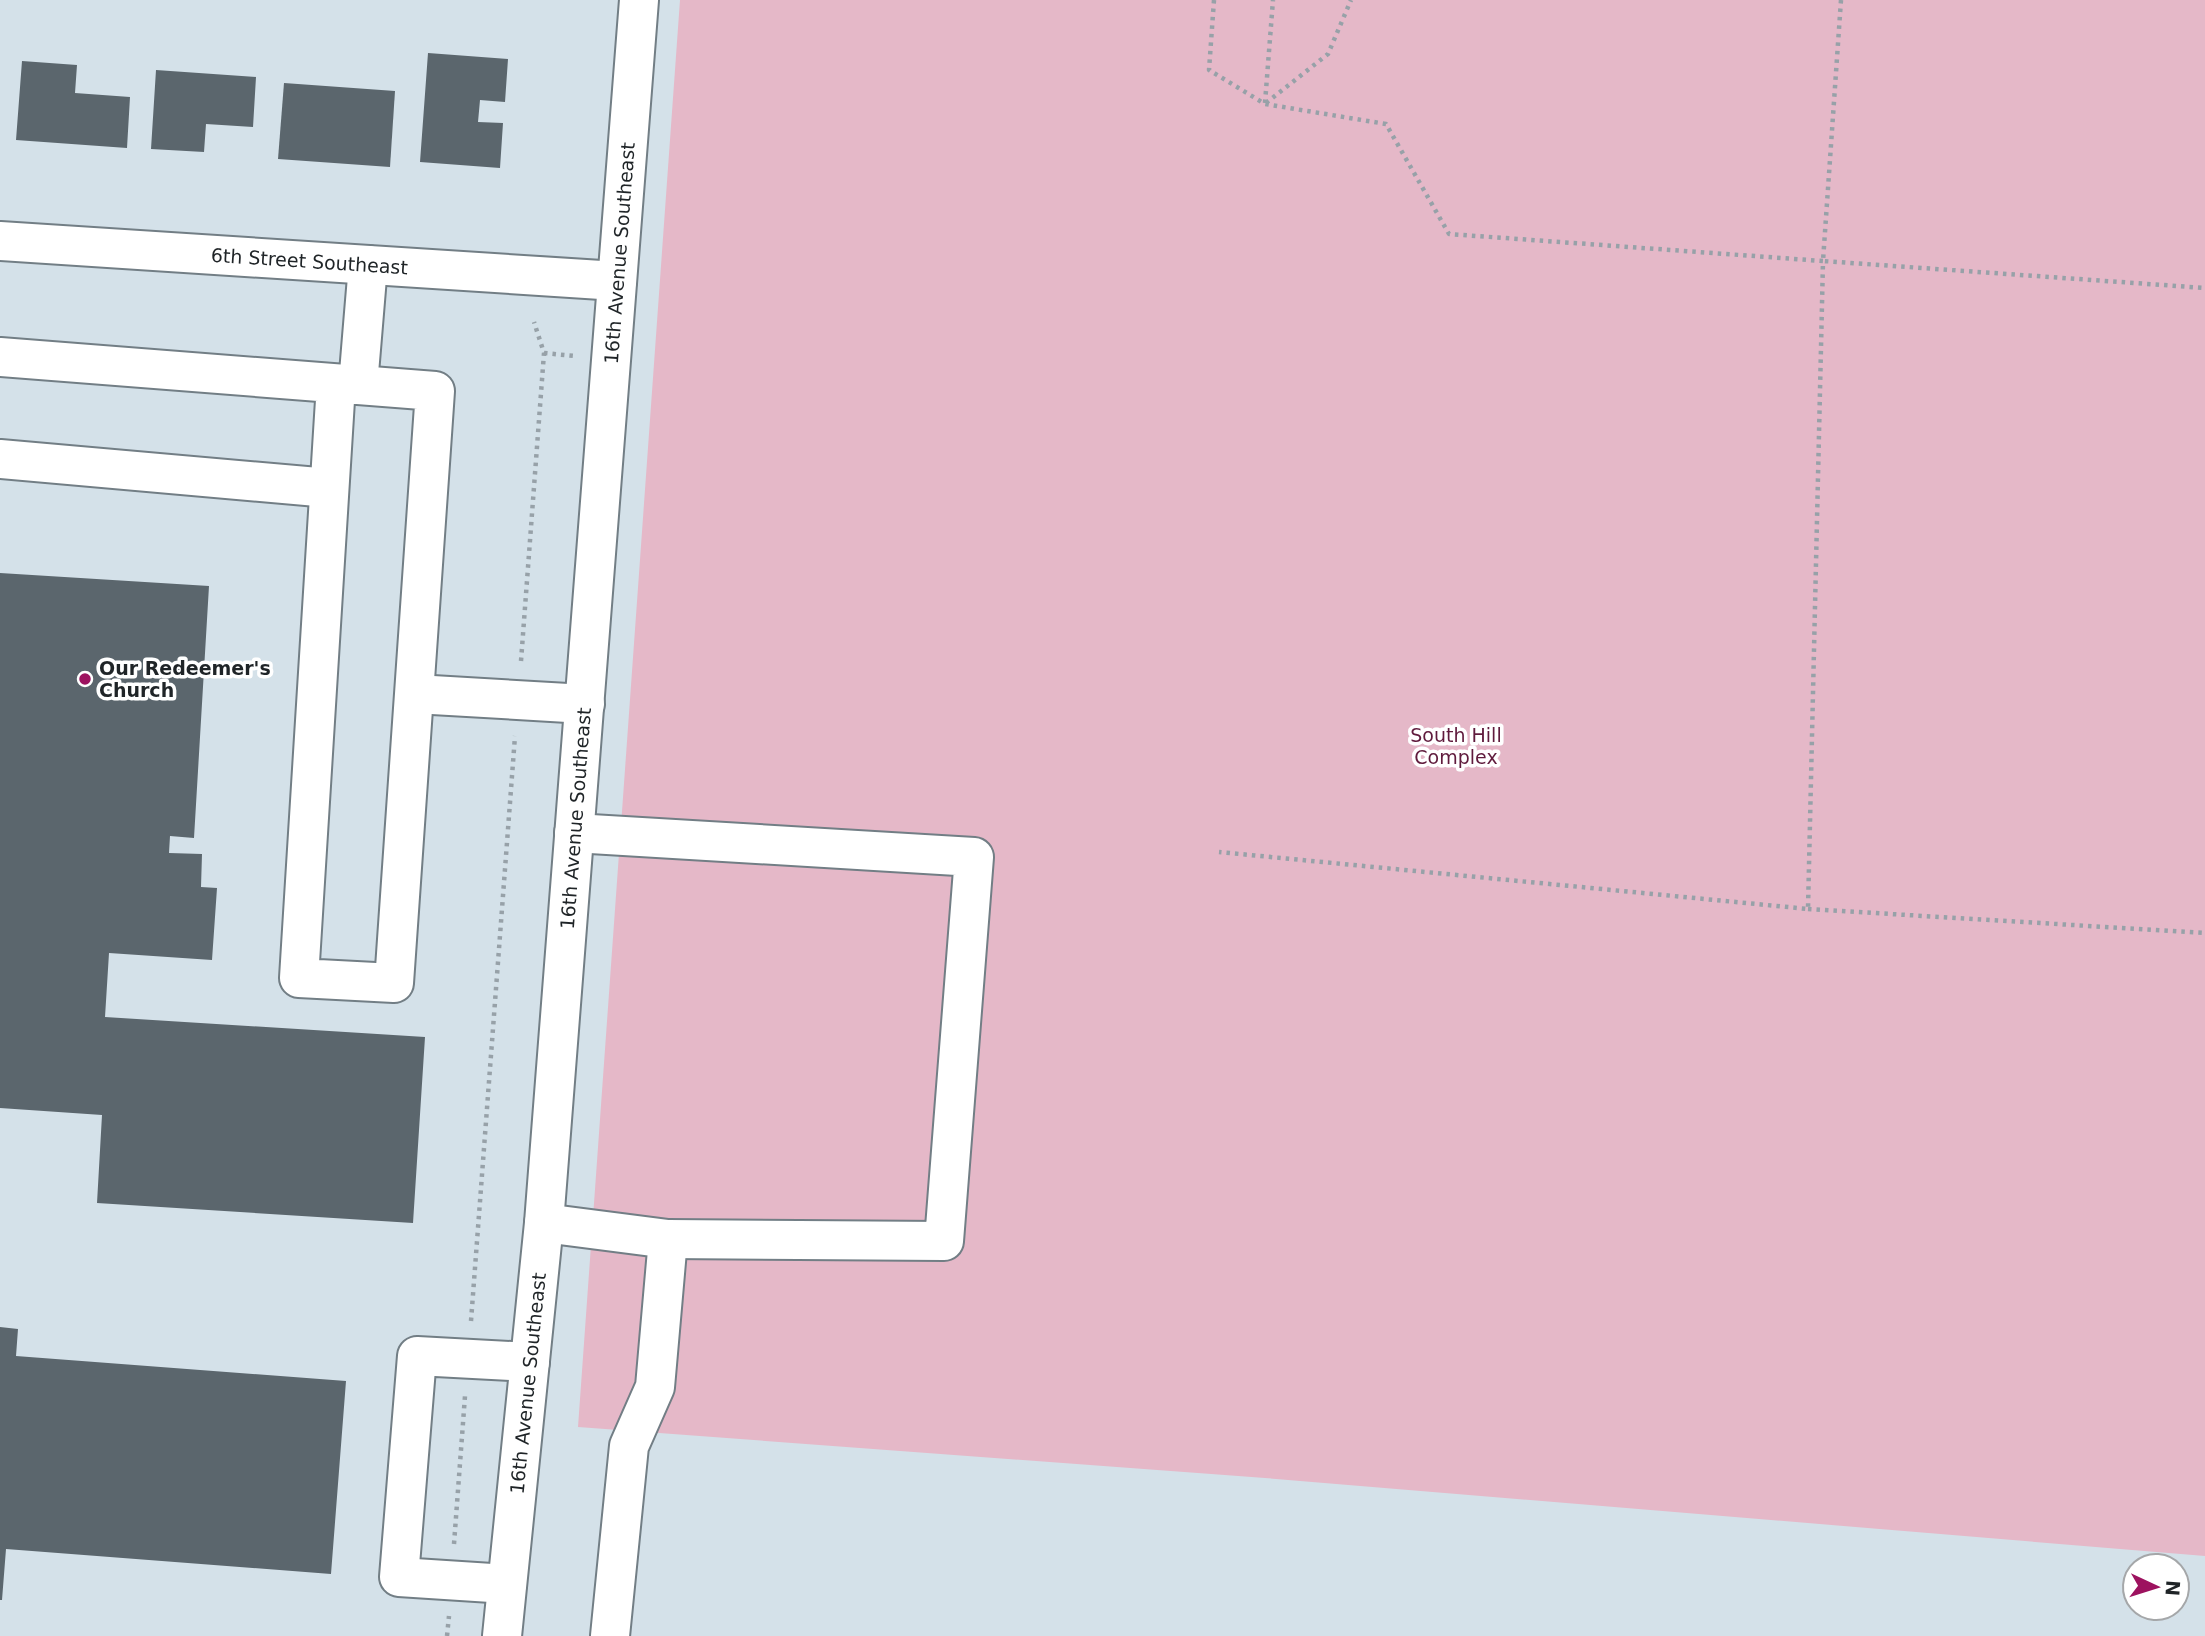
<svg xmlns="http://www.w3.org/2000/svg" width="2205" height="1636" viewBox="0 0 2205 1636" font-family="'DejaVu Sans',sans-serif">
	<rect width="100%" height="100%" fill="#d4e1e9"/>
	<!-- green -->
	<path fill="#e5b8c8" d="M680 0H2205V1556L1265 1478 578 1427Z"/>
	<!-- building -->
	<g fill="#5b666d">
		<path d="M428 53 508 59 505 102 480 100 478 122 503 123 500 168 420 162Z"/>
		<path d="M22 61 77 65 75 93 130 97 127 148 16 140Z"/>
		<path d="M156 70 256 77 253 127 206 124 204 152 151 149Z"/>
		<path d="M284 83 395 91 390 167 278 159Z"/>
		<path d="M0 573 209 586 194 838 170 836 169 853 202 854 201 887 217 888 212 960 109 953 105 1017 425 1037 413 1223 97 1203 102 1115 0 1108Z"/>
		<path d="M0 1327 18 1329 16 1356 346 1381 331 1574 6 1549 2 1600H0Z"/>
	</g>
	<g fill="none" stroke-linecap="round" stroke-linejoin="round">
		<defs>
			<g id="minor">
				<path id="s1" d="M0 241 617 281"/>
				<path d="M0 357 435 391 394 983 299 978 336 384"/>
				<path d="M358 385 368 265"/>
				<path d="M0 459 329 488"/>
				<path d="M415 694 585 704"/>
				<path d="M574 833 974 857 944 1241 668 1239"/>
				<path d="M544 1223 668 1239 655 1387 629 1446 610 1636"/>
				<path d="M507 1584 399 1577 417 1356 530 1362"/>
				<path id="s2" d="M502 1636 544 1223 639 0"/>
			</g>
		</defs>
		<!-- minor casing -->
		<use href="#minor" stroke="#727e85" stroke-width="42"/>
		<!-- path -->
		<g stroke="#97a1a8" stroke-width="4.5" stroke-dasharray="3.5 5" stroke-linecap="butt">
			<path d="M1214 0 1209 70 1265 104 1386 124 1449 234 1823 261 1808 909 1219 852"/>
			<path d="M1841 0 1823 261 2205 288"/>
			<path d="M1265 103 1273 0"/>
			<path d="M1266 103 1328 54 1351 0"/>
			<path d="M544 353 575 356"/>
			<path d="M521 661 544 353 534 322"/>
			<path d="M1808 909 2205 933"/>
			<path d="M471 1321 515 736"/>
			<path d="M454 1544 465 1396"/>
			<path d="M447 1636 449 1616"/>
		</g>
		<!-- minor -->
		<use href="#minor" stroke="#fff" stroke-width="38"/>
	</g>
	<!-- markers -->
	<circle fill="#9d125f" stroke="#fff" stroke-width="2.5" cx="85" cy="679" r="7"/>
	<g text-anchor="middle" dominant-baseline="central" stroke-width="7" stroke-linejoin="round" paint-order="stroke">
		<!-- street labels -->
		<g font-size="19" fill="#1f2427" stroke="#fff">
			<text stroke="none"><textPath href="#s2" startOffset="1388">16th Avenue Southeast</textPath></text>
			<text stroke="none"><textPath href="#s1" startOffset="310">6th Street Southeast</textPath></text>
			<text stroke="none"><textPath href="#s2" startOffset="821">16th Avenue Southeast</textPath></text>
			<text stroke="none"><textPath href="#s2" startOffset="254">16th Avenue Southeast</textPath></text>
		</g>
		<!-- poi labels -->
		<g font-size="19" font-weight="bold" fill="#1f2427" stroke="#fff" text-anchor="start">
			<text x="99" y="668">Our Redeemer's<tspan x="99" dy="22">Church</tspan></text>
		</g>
		<!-- park labels -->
		<g font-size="19" fill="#601b3d" stroke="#fff">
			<text x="1456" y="735">South Hill<tspan x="1456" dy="22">Complex</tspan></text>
		</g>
	</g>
	<!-- north arrow -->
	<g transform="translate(2156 1587) rotate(94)"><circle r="33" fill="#ffffff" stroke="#a5a7a9" stroke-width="2"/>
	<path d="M0-5L12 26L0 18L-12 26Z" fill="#9d125f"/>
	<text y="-10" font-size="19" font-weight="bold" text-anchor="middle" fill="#1f2427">N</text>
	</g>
</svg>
